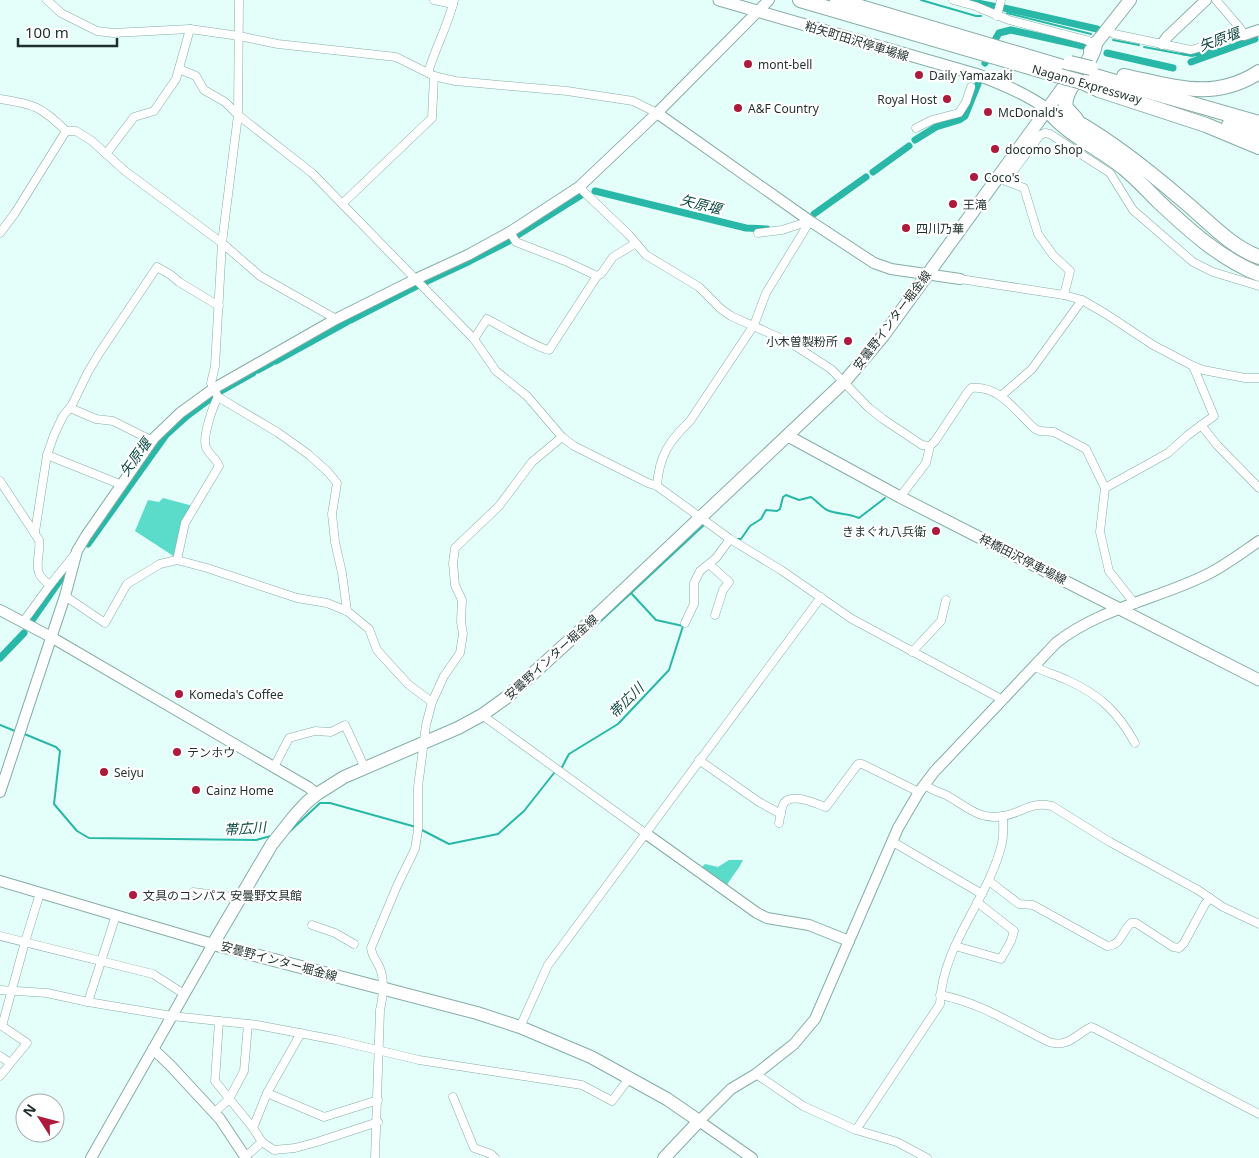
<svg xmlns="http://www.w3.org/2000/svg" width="1259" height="1158" viewBox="0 0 1259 1158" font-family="'Noto Sans','Noto Sans JP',sans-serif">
	<rect width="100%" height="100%" fill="#e4fef9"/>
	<!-- green -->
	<g fill="#5bdbca">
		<path d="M163 498 193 506 175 557 135 531 148 500 159 502Z"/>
		<path d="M729 860H743C739 869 732 876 727 885L702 867 705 864 718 867Z"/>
	</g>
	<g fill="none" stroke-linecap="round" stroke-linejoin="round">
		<!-- stream -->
		<g stroke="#29b8a7" stroke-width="2">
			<path d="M921 0 976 16H981"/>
			<path d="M1007 13 1091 34"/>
			<path d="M1113 40 1139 45"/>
			<path d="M1144 47 1192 56 1213 48H1231"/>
			<path d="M735 539H741L750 526 761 519 766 510 777 511 780 509 783 497 786 495 799 500 811 497C817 501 821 507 827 510 839 515 848 513 859 518L885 498"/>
			<path d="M592 629 631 593"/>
			<path d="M0 725 15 731"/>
			<path d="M22 733 56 747 60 751 54 804 77 831 89 838 256 840 271 836"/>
			<path d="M561 769 569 754 618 724 669 670 683 626 656 620 631 593 705 524"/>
			<path d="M420 829 449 844 498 834 524 811 554 773"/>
			<path d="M288 833 320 803H330L416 827"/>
		</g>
		<!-- canal -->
		<g stroke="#29b8a7" stroke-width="7">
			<path d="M973 2 997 7"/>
			<path d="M1004 8 1097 29"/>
			<path d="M995 40 999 33 1011 30 1083 46"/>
			<path d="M1184 52 1197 53 1213 48"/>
			<path d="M1107 53 1173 68"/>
			<path d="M1191 62 1255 39"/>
			<path d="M985 63 986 61"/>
			<path d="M915 140 936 127 959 120 965 116 978 84"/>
			<path d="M873 172 909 146"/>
			<path d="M595 191 746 228 767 229"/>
			<path d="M814 214 866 177"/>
			<path d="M516 236 583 194"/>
			<path d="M423 283 470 261 511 240"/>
			<path d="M351 320 417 286"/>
			<path d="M276 361 347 322"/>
			<path d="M258 370 271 363"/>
			<path d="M221 391 253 373"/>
			<path d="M88 544 166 435 187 416 214 396"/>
			<path d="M33 619 65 573"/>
			<path d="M0 658 24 633"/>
		</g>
		<defs>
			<g id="minor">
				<path d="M47 0 61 13 97 31 113 33 190 29 239 36 278 44 396 57 434 76 455 81 567 91 633 101 657 113"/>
				<path d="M239 0 238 115 222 243 215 366 211 383 218 397 277 432 308 454 328 472 337 483 332 514 335 542 342 573 347 611"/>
				<path d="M434 0 453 4"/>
				<path d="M953 0 975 6 1009 20 1086 40 1095 44"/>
				<path d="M997 16 1001 0"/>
				<path d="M1106 30 1114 34 1191 50 1244 35 1240 28 1216 0"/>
				<path d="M179 69 196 76 204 90 225 102 238 115 312 173 474 339 496 371 527 396 562 437 574 446 648 483 657 486 730 539 781 570 852 619 1003 700"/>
				<path d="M428 73C435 48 448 26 454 0"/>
				<path d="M0 99C34 104 42 107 66 131H76L92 141 125 171 222 243 260 276 336 319"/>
				<path d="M916 128 932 120 959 113 966 102 971 87"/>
				<path d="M106 154 134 117 154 111 176 79 190 29"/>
				<path d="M999 175 1006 181 1040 135 1045 133 1050 134 1110 173 1133 210 1193 262 1213 272 1259 286"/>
				<path d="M1006 181 1024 188 1038 234 1053 255 1070 271 1064 295"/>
				<path d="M579 187 629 235 646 255 699 287 721 309 731 316 789 342 831 369 869 408 883 419 922 445 930 446"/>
				<path d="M342 204 432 118 434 76"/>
				<path d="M510 232 516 242 565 261 597 276"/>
				<path d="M0 233 15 213 66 131"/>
				<path d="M758 233 782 230 810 221"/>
				<path d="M960 279 1064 295 1082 300 1106 314 1153 345 1193 366 1203 370 1245 378H1259"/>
				<path d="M474 339 487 319C497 324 541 350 549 350L597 276 601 274 613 257 636 243"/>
				<path d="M1001 396 1032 369 1082 300"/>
				<path d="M70 408 96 419 113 421 153 441"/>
				<path d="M1201 425 1217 445 1259 488"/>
				<path d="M47 455 122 485"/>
				<path d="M0 481 39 540C41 550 35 564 39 573 40 577 46 582 50 585L23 622"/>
				<path d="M657 486C659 456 669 441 690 421L754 325 766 293 810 221"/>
				<path d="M1105 488 1168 453 1188 435 1214 416 1193 366"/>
				<path d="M900 497 926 463 930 446 935 441 967 393 971 388C1000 385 1016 412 1035 429L1040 431 1054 432 1086 449 1105 488 1100 532 1109 571 1135 604"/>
				<path d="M35 532 47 455 54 435 63 416 72 405 88 372 100 352 157 267 171 275 179 282 219 306"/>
				<path d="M177 560 185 523 219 466C216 458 209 455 206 447 202 437 213 406 218 397"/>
				<path d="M709 564 729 582 723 590 715 615"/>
				<path d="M50 585 75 554"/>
				<path d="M65 596 105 623 127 584 160 564 177 560 207 568 297 598 327 603 347 611 369 629 377 650 385 659 409 685 432 702"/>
				<path d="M685 623 694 604V583L700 571 716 558 730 539"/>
				<path d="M912 652 941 621 946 600"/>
				<path d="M1034 666C1044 672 1056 675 1067 680 1100 695 1117 711 1135 743"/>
				<path d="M482 715 645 833"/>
				<path d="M699 760 759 802 781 814"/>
				<path d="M274 767 289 738 315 731 331 732 345 725 365 768"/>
				<path d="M924 785C931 789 938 792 946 795 965 805 979 821 1003 816 1023 813 1029 801 1052 806L1110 842 1198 890 1223 907 1259 924"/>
				<path d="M779 823C780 817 781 808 784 803 792 792 816 804 826 807L858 764H862L919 792"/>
				<path d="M893 842 982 894"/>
				<path d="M989 881 1019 904 1033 905 1107 946C1121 946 1122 931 1131 923H1136L1173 947 1179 948 1184 943 1205 904 1210 898"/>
				<path d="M193 892 240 898"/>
				<path d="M312 925 335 933 354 944"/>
				<path d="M0 936 153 974 184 994"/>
				<path d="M955 946 1001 959 1011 941 1014 931 977 902"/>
				<path d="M0 990 47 993 88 1002 172 1016 257 1025 336 1040 419 1060 582 1085 612 1101 630 1077"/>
				<path d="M940 995C979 1002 1014 1025 1049 1042 1068 1048 1075 1035 1091 1027L1096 1029 1259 1114"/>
				<path d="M88 1002 116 915"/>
				<path d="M219 1021 215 1081 253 1128"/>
				<path d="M520 1027 548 965 821 597"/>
				<path d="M0 1056 10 1063"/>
				<path d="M756 1074 803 1106 856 1130 897 1142 927 1158"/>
				<path d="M0 1076 27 1043 2 1026 25 942 40 893"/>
				<path d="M267 1093 324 1117 378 1100"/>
				<path d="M453 1097 474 1148 491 1154 495 1158"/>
				<path d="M214 1113 229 1099 244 1071 248 1024"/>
				<path d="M856 1130 940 1004C942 944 989 899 1002 843 1004 835 1003 825 1003 816"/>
				<path d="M262 1142 274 1150 295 1148 317 1142 378 1122"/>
				<path d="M245 1157 262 1142 253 1128 267 1093 301 1033"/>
				<path d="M375 1158 380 1010C383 997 385 979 379 966 376 960 372 956 371 948L397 886 415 849 418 830V787L426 725 432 702 444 676 460 653 463 634 461 622 462 600 455 585 453 563 455 548 499 506 532 462 562 437"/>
			</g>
			<g id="tertiary">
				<path d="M1244 35 1259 30"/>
				<path d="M1162 44 1167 37 1206 0"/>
				<path d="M657 113 810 221 874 263 891 269 960 279"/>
				<path d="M0 610 51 637 308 787 317 794"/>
				<path d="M0 792 65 596 77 551 86 536 154 438 180 413 213 389 336 319 416 279 468 255 510 232 579 187 657 113 769 0"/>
				<path d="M645 833 757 913 767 918 809 925 849 941"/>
				<path d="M0 881 213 944 91 1158"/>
				<path d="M153 1049 170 1065 220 1119 246 1158"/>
				<path d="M752 1158 699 1121 731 1089 756 1074 794 1044 815 1019 898 828 919 792 934 772 1056 643C1101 607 1160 599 1210 573 1227 564 1243 552 1259 541"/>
			</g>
			<g id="secondary">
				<path d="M719 0 975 74C1001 83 1025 93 1047 109"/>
				<path d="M788 436 900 497 1259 680"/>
			</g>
			<g id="primary">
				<path d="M1090 51 1130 0"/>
				<path d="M664 1158 699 1121 667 1099 591 1057 520 1027 477 1013 213 944 272 844 295 815 307 802 317 794 344 777 458 728 482 715 507 697 592 620 845 381 883 336 1072 75"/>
			</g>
			<g id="motorway">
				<path d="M800 0 1060 76"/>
				<path d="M837 0 1066 68"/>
				<path d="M1088 74 1259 123"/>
				<path d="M1124 76C1173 86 1213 102 1259 72"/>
				<path d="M1082 82 1099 90 1206 125 1259 147"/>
				<path d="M1047 109C1067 135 1100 148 1125 169 1137 179 1147 190 1158 201 1188 229 1220 259 1259 274"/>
				<path d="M1060 113C1103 134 1149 171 1185 202 1208 221 1231 247 1259 257"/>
				<path d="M1076 119 1066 108C1061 89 1092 66 1095 44"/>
				<path d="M1229 125 1259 134"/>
			</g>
		</defs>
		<!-- minor casing -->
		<use href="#minor" stroke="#85ada6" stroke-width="9"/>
		<!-- tertiary casing -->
		<use href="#tertiary" stroke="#85ada6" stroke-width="12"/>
		<!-- secondary casing -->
		<use href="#secondary" stroke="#85ada6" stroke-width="13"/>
		<!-- primary casing -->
		<use href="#primary" stroke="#85ada6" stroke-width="14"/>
		<!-- motorway casing -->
		<use href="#motorway" stroke="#85ada6" stroke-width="16"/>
		<!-- minor -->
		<use href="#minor" stroke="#fff" stroke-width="8"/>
		<!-- tertiary -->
		<use href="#tertiary" stroke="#fff" stroke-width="10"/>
		<!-- secondary -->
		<use href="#secondary" stroke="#fff" stroke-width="11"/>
		<!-- primary -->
		<use href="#primary" stroke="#fff" stroke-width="12"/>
		<!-- motorway -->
		<use href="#motorway" stroke="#fff" stroke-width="14"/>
		<defs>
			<g id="motorway-bridge">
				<path d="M1070 63 1091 68"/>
				<path d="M1060 76 1082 82"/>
			</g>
		</defs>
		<!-- motorway-bridge casing -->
		<use href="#motorway-bridge" stroke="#85ada6" stroke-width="16" stroke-linecap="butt"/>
		<!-- motorway-bridge -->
		<use href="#motorway-bridge" stroke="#fff" stroke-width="14"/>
	</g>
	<!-- markers -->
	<g fill="#ae1a3b" stroke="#fff" stroke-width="2">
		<circle cx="748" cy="64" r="5"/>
		<circle cx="919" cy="75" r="5"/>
		<circle cx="947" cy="99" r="5"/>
		<circle cx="738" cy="108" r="5"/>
		<circle cx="988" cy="112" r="5"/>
		<circle cx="995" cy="149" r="5"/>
		<circle cx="974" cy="177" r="5"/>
		<circle cx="953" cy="204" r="5"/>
		<circle cx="906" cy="228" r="5"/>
		<circle cx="848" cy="341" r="5"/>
		<circle cx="936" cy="531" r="5"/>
		<circle cx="179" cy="694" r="5"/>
		<circle cx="177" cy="752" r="5"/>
		<circle cx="104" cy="772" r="5"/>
		<circle cx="196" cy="790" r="5"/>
		<circle cx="133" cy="895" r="5"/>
	</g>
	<g text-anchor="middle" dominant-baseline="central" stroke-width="4.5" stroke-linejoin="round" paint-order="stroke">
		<!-- street labels -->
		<g font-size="12" fill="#1f2f2c" stroke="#fff">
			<text transform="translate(857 41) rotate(17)">粕矢町田沢停車場線</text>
			<text transform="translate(1087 84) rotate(16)">Nagano Expressway</text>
			<text transform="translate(892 320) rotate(-53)">安曇野インター堀金線</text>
			<text transform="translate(1023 559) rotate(27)">梓橋田沢停車場線</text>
			<text transform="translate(551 657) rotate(-42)">安曇野インター堀金線</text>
			<text transform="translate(279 961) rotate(15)">安曇野インター堀金線</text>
		</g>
		<!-- poi labels -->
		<g font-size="12" fill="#1f2f2c" stroke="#fff" text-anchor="start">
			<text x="758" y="64">mont-bell</text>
			<text x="929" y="75">Daily Yamazaki</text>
			<text x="937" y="99" text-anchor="end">Royal Host</text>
			<text x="748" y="108">A&amp;F Country</text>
			<text x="998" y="112">McDonald's</text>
			<text x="1005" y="149">docomo Shop</text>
			<text x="984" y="177">Coco's</text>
			<text x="963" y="204">王滝</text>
			<text x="916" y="228">四川乃華</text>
			<text x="838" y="341" text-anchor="end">小木曽製粉所</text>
			<text x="926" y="531" text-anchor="end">きまぐれ八兵衛</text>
			<text x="189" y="694">Komeda's Coffee</text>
			<text x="187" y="752">テンホウ</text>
			<text x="114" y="772">Seiyu</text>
			<text x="206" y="790">Cainz Home</text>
			<text x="143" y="895">文具のコンパス 安曇野文具館</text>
		</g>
		<!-- water labels -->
		<g font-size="14" font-style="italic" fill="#114b43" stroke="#fff">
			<text transform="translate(1219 39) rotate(-20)">矢原堰</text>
			<text transform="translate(701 204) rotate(14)">矢原堰</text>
			<text transform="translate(135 457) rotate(-54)">矢原堰</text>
			<text transform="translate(626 700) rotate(-45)">帯広川</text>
			<text transform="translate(245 828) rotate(-4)">帯広川</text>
		</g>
	</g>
	<!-- north arrow -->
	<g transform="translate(40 1118) rotate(306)"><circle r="24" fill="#ffffff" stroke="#a5acab"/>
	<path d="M0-4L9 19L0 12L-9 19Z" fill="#ae1a3b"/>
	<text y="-8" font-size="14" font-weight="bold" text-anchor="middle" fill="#1f2f2c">N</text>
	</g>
	<!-- scale -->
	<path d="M18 38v8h99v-8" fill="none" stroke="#1f2f2c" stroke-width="2.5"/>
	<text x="25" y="38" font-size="15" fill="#1f2f2c" stroke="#ffffff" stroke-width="4" paint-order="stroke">100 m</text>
</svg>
